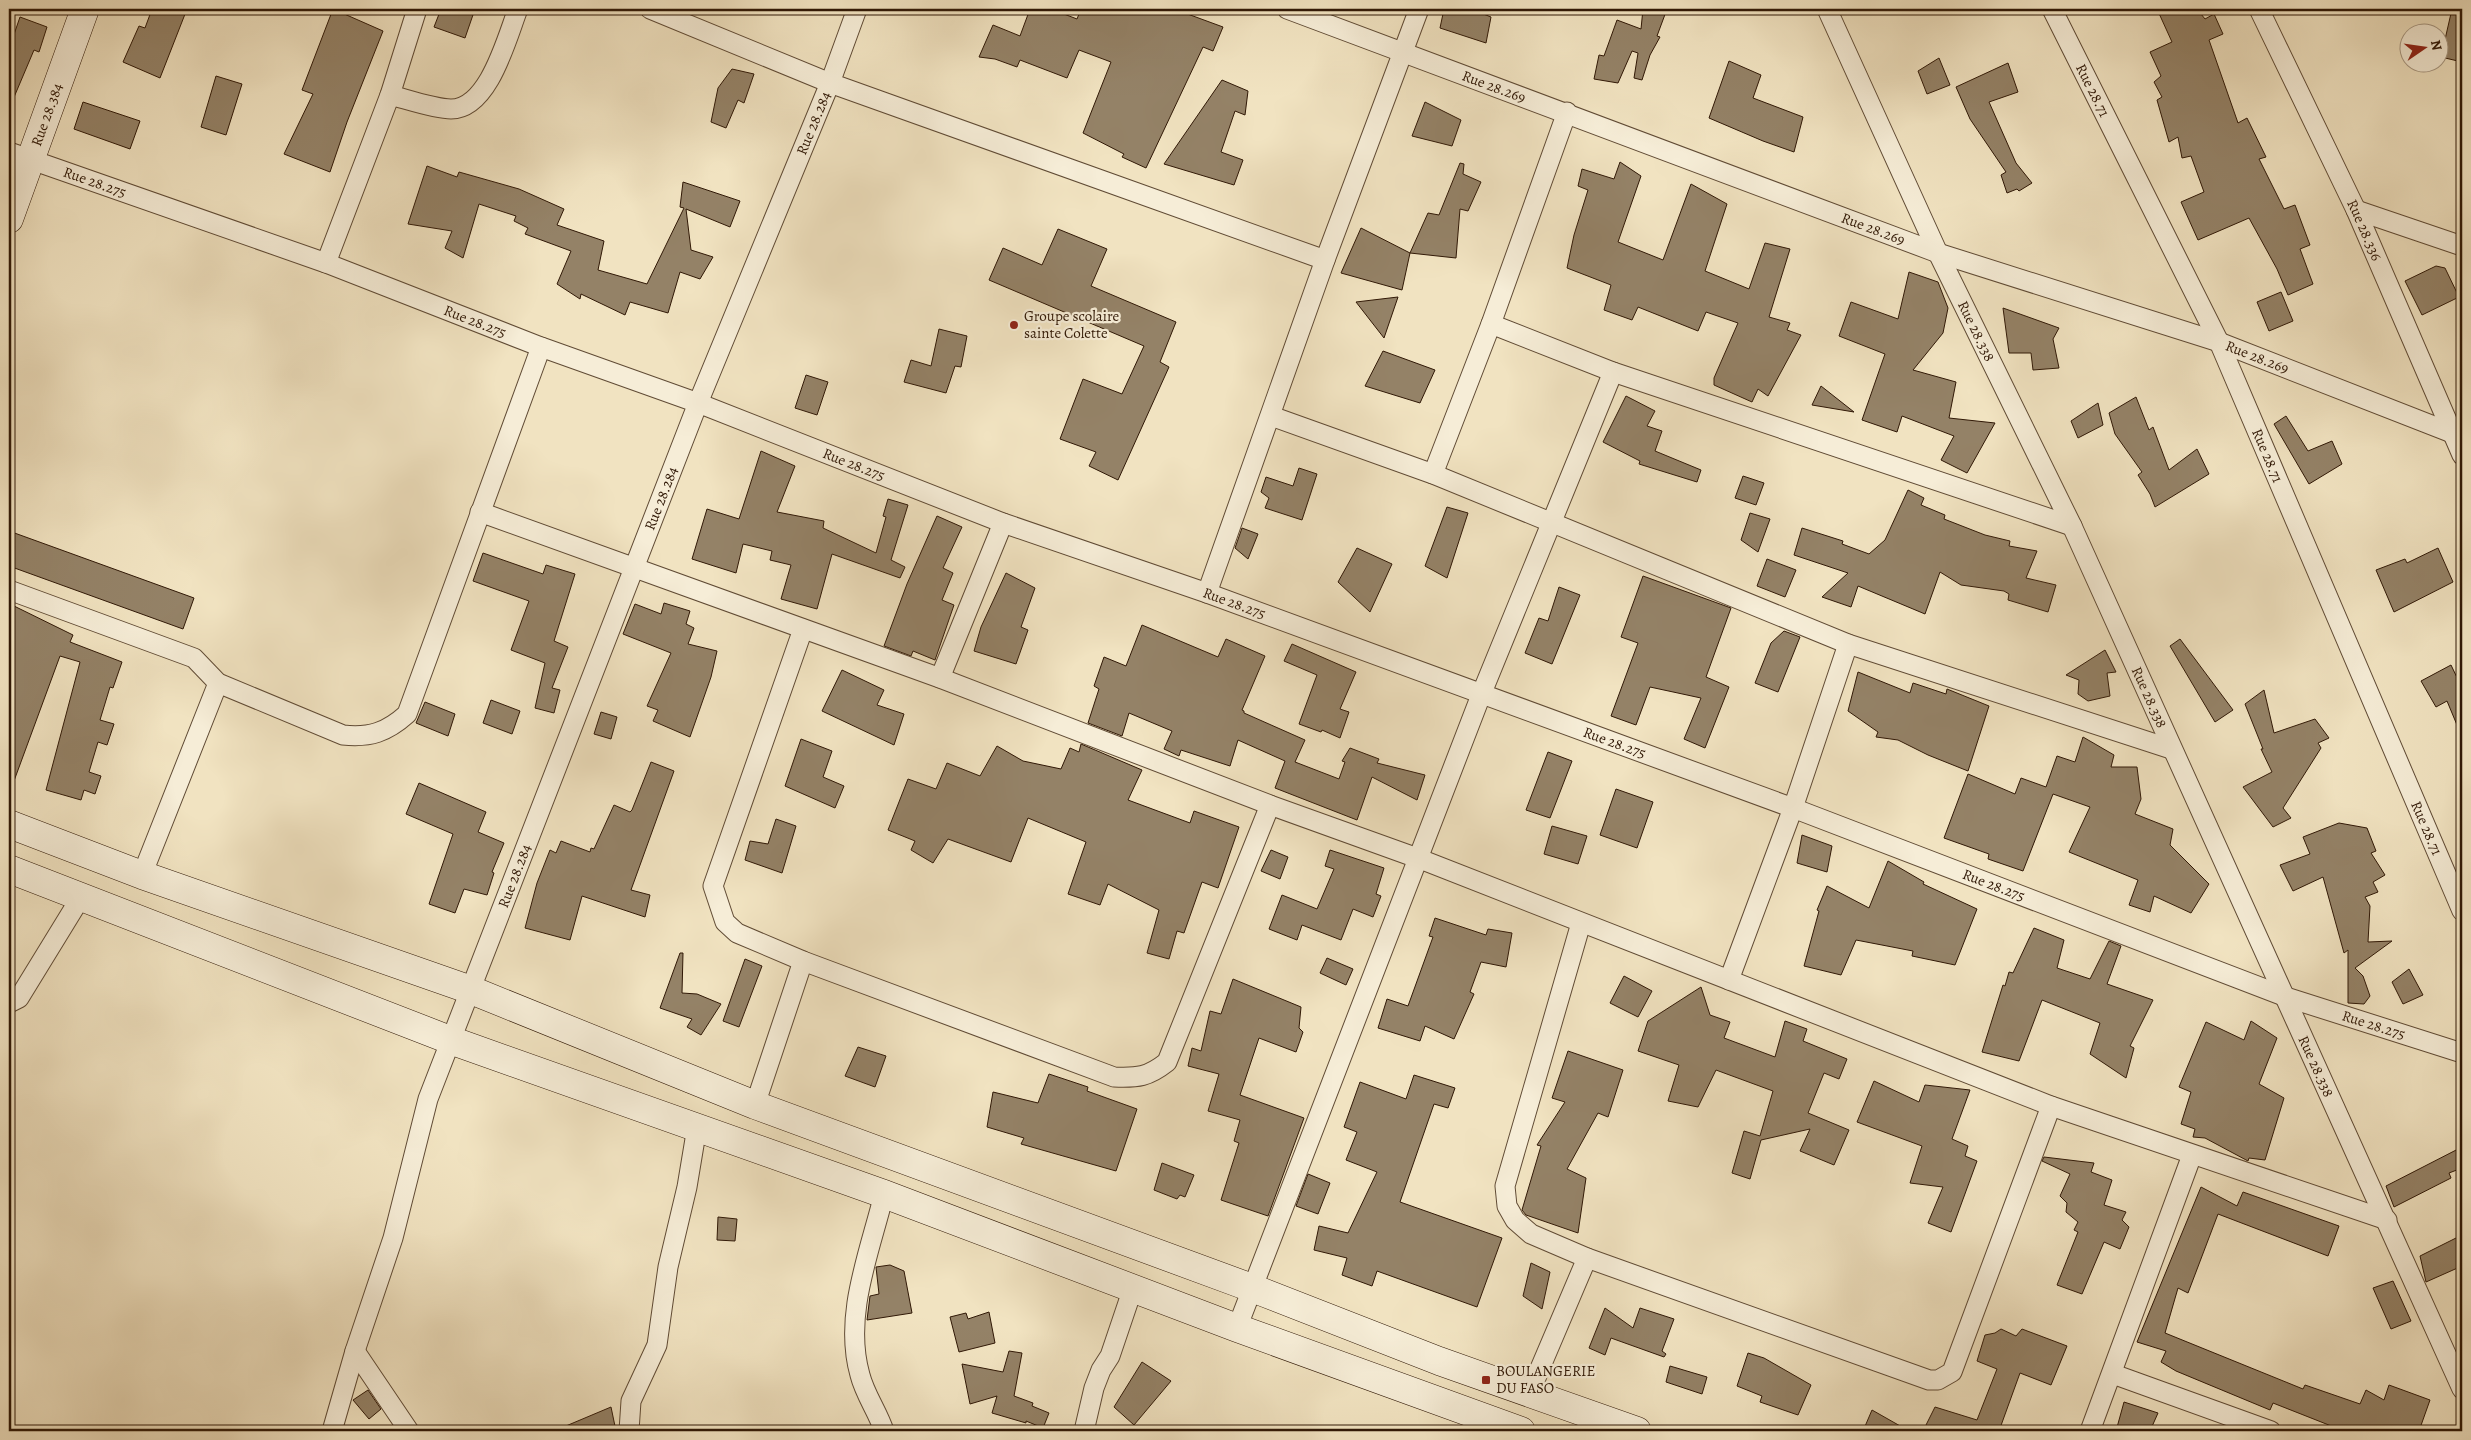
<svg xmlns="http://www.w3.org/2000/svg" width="2471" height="1440" viewBox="0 0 2471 1440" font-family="Alegreya,serif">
	<rect width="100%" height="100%" fill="#f1e3c1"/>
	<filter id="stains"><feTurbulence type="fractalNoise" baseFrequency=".004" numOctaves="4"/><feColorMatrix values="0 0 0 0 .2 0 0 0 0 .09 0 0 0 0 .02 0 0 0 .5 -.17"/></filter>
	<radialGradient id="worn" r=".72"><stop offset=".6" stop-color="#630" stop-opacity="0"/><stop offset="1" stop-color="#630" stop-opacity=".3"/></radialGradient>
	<!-- building -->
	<g fill="#948267" stroke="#301806">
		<path d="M152 9H187L160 78 123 62 139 26 145 28Z"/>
		<path d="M333 9 383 31 347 122 330 172 284 154 313 94 302 90Z"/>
		<path d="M441 9H475L465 38 434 27Z"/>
		<path d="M1030 9H1051L1077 19 1081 9H1174L1223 27 1213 51 1203 47 1146 168 1122 157 1124 154 1083 133 1111 62 1079 50 1067 78 1020 60 1017 67 995 59 979 57 993 25 1020 36Z"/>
		<path d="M1444 9H1471L1491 17 1486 43 1440 28Z"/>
		<path d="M1643 9H1667L1657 36 1660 37 1650 55 1642 80 1634 78 1638 53 1632 51 1618 83 1594 79 1599 55 1604 56 1617 20 1641 29Z"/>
		<path d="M2157 9H2197L2205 19 2214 14 2223 34 2209 40 2238 123 2247 118 2266 157 2259 159 2284 209 2295 205 2310 245 2300 249 2313 284 2288 295 2277 269 2249 218 2198 240 2181 202 2204 192 2191 156 2182 158 2178 137 2169 142 2157 100 2162 97 2154 82 2161 76 2150 52 2172 42Z"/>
		<path d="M2452 9H2462V62L2441 57Z"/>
		<path d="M20 17 47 27 39 52 34 50 9 109V49Z"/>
		<path d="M1939 58 1950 85 1927 94 1918 71Z"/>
		<path d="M1729 61 1761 75 1753 98 1803 117 1794 152 1763 141 1709 118Z"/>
		<path d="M2008 63 2018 92 1989 102 2016 163 2032 183 2019 191 2017 189 2007 193 2001 175 2006 172 1970 119 1956 87Z"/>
		<path d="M732 69 754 74 744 103 738 100 726 128 711 122 718 88Z"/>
		<path d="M216 76 242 84 226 135 201 127Z"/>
		<path d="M1222 80 1248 91 1245 115 1235 111 1221 152 1243 160 1234 185 1164 164Z"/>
		<path d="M83 102 140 121 130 149 74 129Z"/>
		<path d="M1425 102 1461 120 1452 146 1412 136Z"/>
		<path d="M1620 162 1641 176 1618 242 1663 260 1691 184 1727 204 1705 271 1749 289 1765 243 1790 249 1769 317 1790 323 1787 330 1801 335 1768 396 1758 389 1752 402 1714 385V378L1738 323 1706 312 1698 331 1638 307 1632 320 1604 310 1611 285 1567 268 1574 235 1588 190 1578 186 1582 169 1614 179Z"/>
		<path d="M1460 163 1464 164 1463 174 1481 182 1468 211 1460 209 1456 258 1410 253 1428 213 1439 215Z"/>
		<path d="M427 166 457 177 459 172 519 189 564 209 557 225 604 241 598 270 647 284 684 208 680 207 683 182 740 201 730 227 686 209 691 250 713 257 700 279 680 272 668 313 630 302 625 315 581 294 580 299 557 284 571 251 525 234 528 228 514 221 516 216 479 204 463 258 445 248 452 231 408 224Z"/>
		<path d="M1361 228 1410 253 1402 290 1341 273Z"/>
		<path d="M1058 229 1107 249 1091 286 1176 322 1160 362 1169 367 1118 480 1089 466 1096 452 1060 439 1083 379 1122 394 1144 346 989 280 1003 248 1042 265Z"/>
		<path d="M2436 266 2445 268 2459 297 2422 315 2405 281Z"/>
		<path d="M1909 272 1938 282 1948 308 1943 333 1913 370 1956 382 1949 418 1995 423 1967 473 1941 460 1954 436 1902 416 1897 432 1862 420 1885 354 1839 336 1851 302 1898 319Z"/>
		<path d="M2281 292 2293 321 2269 331 2257 302Z"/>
		<path d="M1398 297 1384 338 1356 302Z"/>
		<path d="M2003 308 2059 328 2053 339 2059 368 2033 370 2031 353H2009Z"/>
		<path d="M939 329 967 336 961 367 955 366 946 393 904 382 911 360 931 366Z"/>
		<path d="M1383 351 1435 370 1420 403 1365 386Z"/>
		<path d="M806 375 828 382 817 415 795 408Z"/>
		<path d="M1821 386 1854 412 1812 405Z"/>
		<path d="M1626 396 1655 411 1647 426 1662 431 1655 451 1701 470 1697 482 1639 464 1640 461 1603 442Z"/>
		<path d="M2136 397 2149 430 2153 427 2169 470 2197 449 2209 474 2155 507 2150 494 2138 475 2142 472 2115 434 2109 413Z"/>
		<path d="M2098 403 2103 425 2078 438 2071 421Z"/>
		<path d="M2286 416 2308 451 2332 441 2342 464 2309 484 2274 424Z"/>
		<path d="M761 451 795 466 777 512 824 521 823 528 876 553 886 517 883 516 888 499 908 505 891 560 905 567 900 578 832 554 817 609 781 599 791 565 770 560 772 551 743 544 736 573 692 559 707 509 739 519Z"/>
		<path d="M1299 468 1317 474 1302 520 1265 508 1269 498 1261 492 1266 477 1293 486Z"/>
		<path d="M1743 476 1764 483 1756 505 1735 498Z"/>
		<path d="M1908 490 1924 498 1921 505 1945 515 1944 519 1985 535 2010 541 2009 546 2037 551 2026 578 2056 585 2048 612 2008 600 2009 594 2004 591 1961 585 1940 572 1925 614 1858 586 1851 607 1822 597 1848 573 1794 555 1802 528 1843 541 1842 544 1869 554 1885 540Z"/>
		<path d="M1447 507 1468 513 1447 578 1425 566Z"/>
		<path d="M1750 513 1770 519 1758 552 1741 540Z"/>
		<path d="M937 516 962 527 943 568 953 573 942 600 954 605 935 660 913 651 911 656 884 646 907 584Z"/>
		<path d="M1242 528 1258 534 1248 559 1235 548Z"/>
		<path d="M9 531 194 598 183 629 9 566Z"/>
		<path d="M1357 548 1392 564 1370 612 1338 582Z"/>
		<path d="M2438 548 2453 582 2394 612 2376 570 2405 559 2407 563Z"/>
		<path d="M483 553 543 574 546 565 575 574 554 641 568 647 552 688 560 690 554 713 535 708 545 663 511 650 529 601 473 581Z"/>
		<path d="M1767 559 1796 570 1785 597 1757 586Z"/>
		<path d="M1006 573 1035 588 1021 627 1028 630 1016 664 974 651 981 627Z"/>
		<path d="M1643 576 1731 608 1706 677 1729 687 1705 748 1684 739 1701 698 1650 687 1636 725 1611 716 1638 643 1621 637Z"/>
		<path d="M1559 587 1580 595 1552 664 1525 653 1539 618 1548 621Z"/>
		<path d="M664 603 690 611 686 624 694 628 688 644 717 651 711 677 690 737 653 721 658 710 647 706 671 653 623 634 635 604 661 614Z"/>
		<path d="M14 606 73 635 70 642 122 662 113 688 110 687 100 720 114 724 107 745 98 742 89 772 101 776 95 794 84 790 81 800 46 790 80 662 60 656 11 789H9V618Z"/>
		<path d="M1142 625 1218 657 1226 639 1265 656 1242 710 1244 711V713L1305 740 1295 762 1339 779 1345 762 1342 761 1350 748 1379 759 1377 763 1425 775 1417 800 1372 777 1357 820 1275 788 1285 761 1238 740 1230 766 1181 750 1179 756 1164 749 1172 731 1129 713 1122 736 1088 723 1099 689 1094 686 1104 657 1126 666Z"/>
		<path d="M1784 631 1800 637 1778 692 1755 683 1771 643Z"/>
		<path d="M2180 639 2233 710 2215 722 2170 646Z"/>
		<path d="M1292 644 1356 672 1340 709 1349 712 1340 738 1322 730 1321 732 1299 724 1317 675 1284 661Z"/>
		<path d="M2105 650 2116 672 2107 673 2110 696 2088 701 2078 694 2079 680 2066 675Z"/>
		<path d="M2451 665 2462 688V737L2447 701 2436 707 2421 681Z"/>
		<path d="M842 670 884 690 877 705 904 714 894 745 822 711Z"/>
		<path d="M1858 672 1910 693 1913 683 1946 694 1947 689 1989 706 1968 771 1928 755 1898 740 1876 737 1878 732 1848 711Z"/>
		<path d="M2264 690 2274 733 2315 719 2329 738 2318 743 2321 748 2283 808 2291 818 2273 827 2243 787 2272 772 2261 749H2263L2245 704Z"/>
		<path d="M491 700 520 711 512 734 483 723Z"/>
		<path d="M425 702 455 714 448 736 416 723Z"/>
		<path d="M601 712 617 717 611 739 594 734Z"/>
		<path d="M2083 737 2114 755 2111 767H2137L2141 799 2135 814 2173 829 2170 845 2209 884 2191 913 2154 896 2150 912 2129 905 2138 880 2069 852 2090 807 2053 794 2023 871 1988 859 1989 854 1944 838 1968 774 2015 794 2021 778 2046 787 2057 756 2075 762Z"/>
		<path d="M801 739 832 751 823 777 844 786 835 808 785 786Z"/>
		<path d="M1081 744 1142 770 1128 800 1190 823 1194 811 1239 827 1218 888 1202 882 1184 933 1177 931 1169 959 1147 953 1159 910 1108 884 1100 905 1068 894 1086 842 1028 818 1011 862 948 839 933 863 911 850 915 841 888 830 908 779 936 789 947 763 980 776 997 746 1023 761 1061 769 1070 748 1079 752Z"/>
		<path d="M1548 752 1572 761 1550 818 1526 810Z"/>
		<path d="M651 762 674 771 631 890 650 895 645 917 582 896 570 940 525 928 537 883 550 850 556 853 561 841 590 852 591 848 594 849 614 805 630 812 632 810Z"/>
		<path d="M419 783 486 812 478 832 504 843 492 872 494 873 487 895 464 889 455 913 429 904 453 834 406 814Z"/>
		<path d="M1616 789 1653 802 1637 848 1600 835Z"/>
		<path d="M776 819 796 826 782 873 745 860 750 841 768 844Z"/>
		<path d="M2339 823 2367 828 2376 851 2371 853 2385 875 2373 882 2378 892 2365 897 2370 906 2368 942 2392 941 2355 968 2363 976 2370 996 2364 1004 2348 1003V950L2344 953 2323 877 2293 891 2280 865 2310 854 2303 837Z"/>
		<path d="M1552 826 1587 836 1578 864 1544 854Z"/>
		<path d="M1802 835 1832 846 1827 872 1797 863Z"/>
		<path d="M1271 850 1288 857 1280 879 1261 871Z"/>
		<path d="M1330 850 1384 868 1376 894 1381 896 1373 917 1353 909 1341 940 1302 925 1297 940 1269 929 1282 895 1317 909 1334 869 1325 866Z"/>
		<path d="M1888 861 1924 882 1923 884 1977 909 1955 965 1912 956 1913 951 1856 940 1841 975 1804 966 1819 911 1817 910 1827 886 1869 908Z"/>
		<path d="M1435 918 1486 935 1488 929 1512 933 1506 967 1481 962 1470 992 1474 994 1454 1039 1425 1026 1420 1041 1378 1028 1387 999 1408 1006 1433 937 1429 936Z"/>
		<path d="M2034 928 2064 940 2057 968 2090 979 2109 941 2121 946 2107 984 2153 1000 2130 1046 2134 1048 2126 1078 2090 1054 2100 1023 2042 1000 2019 1061 1982 1052 2003 985 2005 986 2009 972 2013 973Z"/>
		<path d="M680 953H683L682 993 697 994 721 1004 701 1035 687 1027 692 1019 660 1008Z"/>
		<path d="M1327 958 1353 969 1346 985 1320 973Z"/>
		<path d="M745 959 762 966 739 1027 723 1021Z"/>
		<path d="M2409 969 2423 995 2403 1004 2392 982Z"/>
		<path d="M1624 976 1652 991 1638 1017 1610 1003Z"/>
		<path d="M1233 979 1301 1007 1299 1028 1303 1032 1296 1052 1259 1038 1240 1095 1304 1118 1268 1216 1221 1200 1239 1143 1234 1141 1240 1120 1208 1111 1219 1074 1188 1066 1192 1048 1201 1051 1210 1011 1221 1014Z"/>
		<path d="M1701 987 1710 1015 1730 1022 1724 1038 1775 1057 1785 1021 1807 1029 1803 1041 1847 1059 1839 1079 1824 1073 1808 1113 1849 1130 1834 1165 1800 1151 1810 1129 1761 1140 1750 1179 1732 1173 1744 1131 1760 1136 1773 1091 1716 1070 1698 1107 1668 1101 1679 1065 1638 1051 1648 1021Z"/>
		<path d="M2251 1021 2277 1038 2259 1084 2284 1098 2265 1160 2249 1158 2248 1161 2205 1138 2193 1137 2195 1129 2181 1124 2191 1092 2179 1087 2206 1022 2244 1040Z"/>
		<path d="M858 1047 886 1056 875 1087 845 1076Z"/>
		<path d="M1568 1051 1623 1070 1608 1117 1598 1113 1567 1169 1586 1178 1578 1233 1526 1215 1522 1210 1541 1146 1537 1145 1565 1102 1552 1098Z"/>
		<path d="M1049 1074 1088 1087 1087 1091 1137 1109 1116 1171 1021 1144 1024 1138 987 1127 993 1092 1038 1103Z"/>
		<path d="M1414 1075 1455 1088 1448 1108 1434 1104 1400 1202 1502 1238 1477 1307 1377 1271 1372 1286 1342 1275 1347 1258 1314 1250 1319 1226 1348 1233 1377 1172 1346 1160 1357 1132 1344 1127 1360 1082 1406 1099Z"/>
		<path d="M1874 1081 1919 1102 1925 1085 1970 1090 1952 1139 1968 1146 1965 1156 1977 1161 1951 1232 1928 1223 1943 1187 1910 1183 1922 1146 1857 1122Z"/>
		<path d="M2462 1147V1168L2449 1173 2451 1178 2394 1207 2386 1186Z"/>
		<path d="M2044 1157 2094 1163 2091 1172 2112 1180 2104 1205 2126 1212 2122 1220 2129 1227 2120 1249 2104 1242 2082 1294 2057 1285 2078 1232 2074 1230 2078 1222 2066 1212 2067 1203 2060 1196 2070 1174 2042 1161Z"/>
		<path d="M1162 1163 1194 1175 1185 1197 1180 1195 1177 1199 1154 1190Z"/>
		<path d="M1308 1174 1330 1183 1318 1214 1296 1206Z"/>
		<path d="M2201 1187 2237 1206 2243 1192 2339 1226 2328 1256 2218 1214 2188 1293 2178 1288 2165 1333 2303 1389 2305 1385 2360 1404 2366 1390 2384 1400 2389 1385 2430 1400 2419 1431H2344L2273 1403 2270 1410 2176 1371 2161 1362 2166 1351 2137 1342Z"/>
		<path d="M718 1217 737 1219 735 1241 717 1240Z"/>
		<path d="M2462 1235V1266L2426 1282 2420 1256Z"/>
		<path d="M1531 1263 1550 1272 1542 1309 1523 1296Z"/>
		<path d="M890 1265 904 1271 912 1313 867 1320 870 1296 879 1294 876 1267Z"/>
		<path d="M2393 1281 2411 1321 2391 1329 2373 1288Z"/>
		<path d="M1605 1308 1633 1328 1640 1308 1674 1319 1662 1351 1666 1354 1664 1357 1611 1338 1605 1355 1589 1348Z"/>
		<path d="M989 1312 995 1343 959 1352 950 1317 966 1313 968 1319Z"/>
		<path d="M2001 1329 2016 1336 2022 1329 2067 1346 2051 1385 2020 1373 1999 1431H1923L1935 1407 1977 1420 1997 1369 1977 1361 1985 1335 1995 1333Z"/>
		<path d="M1009 1351 1022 1353 1014 1396 1033 1403 1032 1406 1049 1413 1043 1428 1026 1421V1423L992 1413 997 1396 970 1404 962 1364 1003 1372Z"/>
		<path d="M1748 1353 1764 1358 1811 1385 1798 1415 1760 1402 1762 1396 1737 1386Z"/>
		<path d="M1142 1362 1171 1381 1134 1425 1114 1407Z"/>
		<path d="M1670 1366 1707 1377 1702 1394 1666 1382Z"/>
		<path d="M368 1390 381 1409 369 1419 353 1400Z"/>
		<path d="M2124 1402 2158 1413 2150 1431H2116Z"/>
		<path d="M611 1407 616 1431H554Z"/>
		<path d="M1872 1410 1909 1431H1863Z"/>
	</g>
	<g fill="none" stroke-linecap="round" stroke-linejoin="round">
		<defs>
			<g id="street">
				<path d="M650 9 830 83 1325 260"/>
				<path id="s1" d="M1287 9 1938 253 2219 342 2462 437"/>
				<path id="s2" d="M1827 9 1938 253 2072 526 2462 1389"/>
				<path id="s3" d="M2052 9 2219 342 2462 911"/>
				<path id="s4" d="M2259 9 2356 210 2462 455"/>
				<path d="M390 95C406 99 435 109 451 109 489 109 507 37 518 9"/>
				<path id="s5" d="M9 152 326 263 541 347 698 403 1003 523 1207 593 1793 808 2286 997 2462 1053"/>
				<path d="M2356 210 2462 246"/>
				<path d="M326 263 390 95 417 9"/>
				<path d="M1491 324 1613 372 2072 526"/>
				<path d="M1271 416 1433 474 1848 644 2171 749"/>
				<path d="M1433 474 1491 324 1567 112"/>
				<path d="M480 512 940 678 1270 805 1420 859 2051 1106 2387 1220"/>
				<path d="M9 590 194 658 218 683 343 735C370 738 387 732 407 714L541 347"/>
				<path d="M1207 593 1325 260 1419 9"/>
				<path d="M803 629 713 886 725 922 737 933 803 961 1114 1077C1138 1078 1148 1077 1167 1062L1270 805"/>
				<path d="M940 678 1003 523"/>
				<path d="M142 875 218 683"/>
				<path d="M1581 923 1505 1186 1507 1206 1515 1220 1531 1234 1587 1258 1929 1380H1938L1952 1372 2051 1106"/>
				<path d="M1729 980 1793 808 1848 644"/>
				<path d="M9 1003 19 998 81 897"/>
				<path d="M755 1105 803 961"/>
				<path d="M884 1194C870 1252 843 1315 860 1375 865 1395 878 1412 884 1431"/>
				<path d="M1237 1328 1481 695 1613 372"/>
				<path d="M355 1351 409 1431"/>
				<path d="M2113 1374 2271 1431"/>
				<path d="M1530 1392 1587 1258"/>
				<path id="s6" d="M332 1431 355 1351 393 1238 428 1099 698 403 830 83 857 9"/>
				<path d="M629 1431 631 1401 657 1345 668 1267 687 1187 697 1127"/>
				<path d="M1084 1431 1094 1388 1101 1370 1110 1356 1133 1288"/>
				<path d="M2090 1431 2192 1155"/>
			</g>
			<g id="secondary">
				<path id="s7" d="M9 219 85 9"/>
				<path d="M9 824 142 875 471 990 755 1105 1252 1288 1439 1361 1637 1431"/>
				<path d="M9 869 450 1040 884 1194 1237 1328 1521 1431"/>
			</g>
		</defs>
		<!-- street casing -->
		<use href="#street" stroke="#604b35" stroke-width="21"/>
		<!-- secondary casing -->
		<use href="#secondary" stroke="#301806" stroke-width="29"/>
		<!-- street -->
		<use href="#street" stroke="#f6edd7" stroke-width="19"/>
		<!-- secondary -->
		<use href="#secondary" stroke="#f6edd7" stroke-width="28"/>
	</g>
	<!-- markers -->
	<g fill="#8f2418" stroke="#f6edd7" stroke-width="2">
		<circle cx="1014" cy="325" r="5"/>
		<rect x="1481" y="1375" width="10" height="10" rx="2.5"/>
	</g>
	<g text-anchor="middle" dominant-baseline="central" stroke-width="4.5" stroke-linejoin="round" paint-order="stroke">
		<!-- street labels -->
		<g font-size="15" fill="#301806" stroke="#f6edd7">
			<text stroke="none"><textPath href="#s1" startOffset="221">Rue 28.269</textPath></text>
			<text stroke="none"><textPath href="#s3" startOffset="91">Rue 28.71</textPath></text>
			<text stroke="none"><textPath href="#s7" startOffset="111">Rue 28.384</textPath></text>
			<text stroke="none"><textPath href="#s6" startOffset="1395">Rue 28.284</textPath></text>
			<text stroke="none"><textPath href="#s5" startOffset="91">Rue 28.275</textPath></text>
			<text stroke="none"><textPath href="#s1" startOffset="626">Rue 28.269</textPath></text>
			<text stroke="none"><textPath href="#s4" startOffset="245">Rue 28.336</textPath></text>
			<text stroke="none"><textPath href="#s5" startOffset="496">Rue 28.275</textPath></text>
			<text stroke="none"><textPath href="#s2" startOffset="355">Rue 28.338</textPath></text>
			<text stroke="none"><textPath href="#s1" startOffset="1031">Rue 28.269</textPath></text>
			<text stroke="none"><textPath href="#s3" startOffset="496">Rue 28.71</textPath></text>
			<text stroke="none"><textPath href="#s5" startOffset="901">Rue 28.275</textPath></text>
			<text stroke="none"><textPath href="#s6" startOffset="990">Rue 28.284</textPath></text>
			<text stroke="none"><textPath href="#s5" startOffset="1306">Rue 28.275</textPath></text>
			<text stroke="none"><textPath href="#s2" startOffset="760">Rue 28.338</textPath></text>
			<text stroke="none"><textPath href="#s5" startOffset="1711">Rue 28.275</textPath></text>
			<text stroke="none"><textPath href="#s3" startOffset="901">Rue 28.71</textPath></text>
			<text stroke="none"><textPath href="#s6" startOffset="585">Rue 28.284</textPath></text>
			<text stroke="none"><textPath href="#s5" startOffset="2116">Rue 28.275</textPath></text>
			<text stroke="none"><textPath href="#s5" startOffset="2521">Rue 28.275</textPath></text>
			<text stroke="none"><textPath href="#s2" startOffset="1165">Rue 28.338</textPath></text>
		</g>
		<!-- poi labels -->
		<g font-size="15" fill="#301806" stroke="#f6edd7" text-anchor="start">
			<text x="1024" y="316">Groupe scolaire<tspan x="1024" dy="17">sainte Colette</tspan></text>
			<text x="1496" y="1371">BOULANGERIE<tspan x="1496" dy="17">DU FASO</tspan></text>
		</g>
	</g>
	<!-- margin -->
	<rect width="2471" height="1440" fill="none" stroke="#f1e3c1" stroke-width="30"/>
	<rect x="10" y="10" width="2451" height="1420" fill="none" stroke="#301806" stroke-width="2.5"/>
	<rect x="15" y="15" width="2441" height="1410" fill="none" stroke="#301806"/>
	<!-- north arrow -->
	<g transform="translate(2424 48) rotate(77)"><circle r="24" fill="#f6edd7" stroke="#a79883"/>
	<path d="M0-4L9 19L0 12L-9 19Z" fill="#8f2418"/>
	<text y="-8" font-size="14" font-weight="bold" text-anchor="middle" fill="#301806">N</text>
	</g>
	<rect width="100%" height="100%" filter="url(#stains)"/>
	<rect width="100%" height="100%" fill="url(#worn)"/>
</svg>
